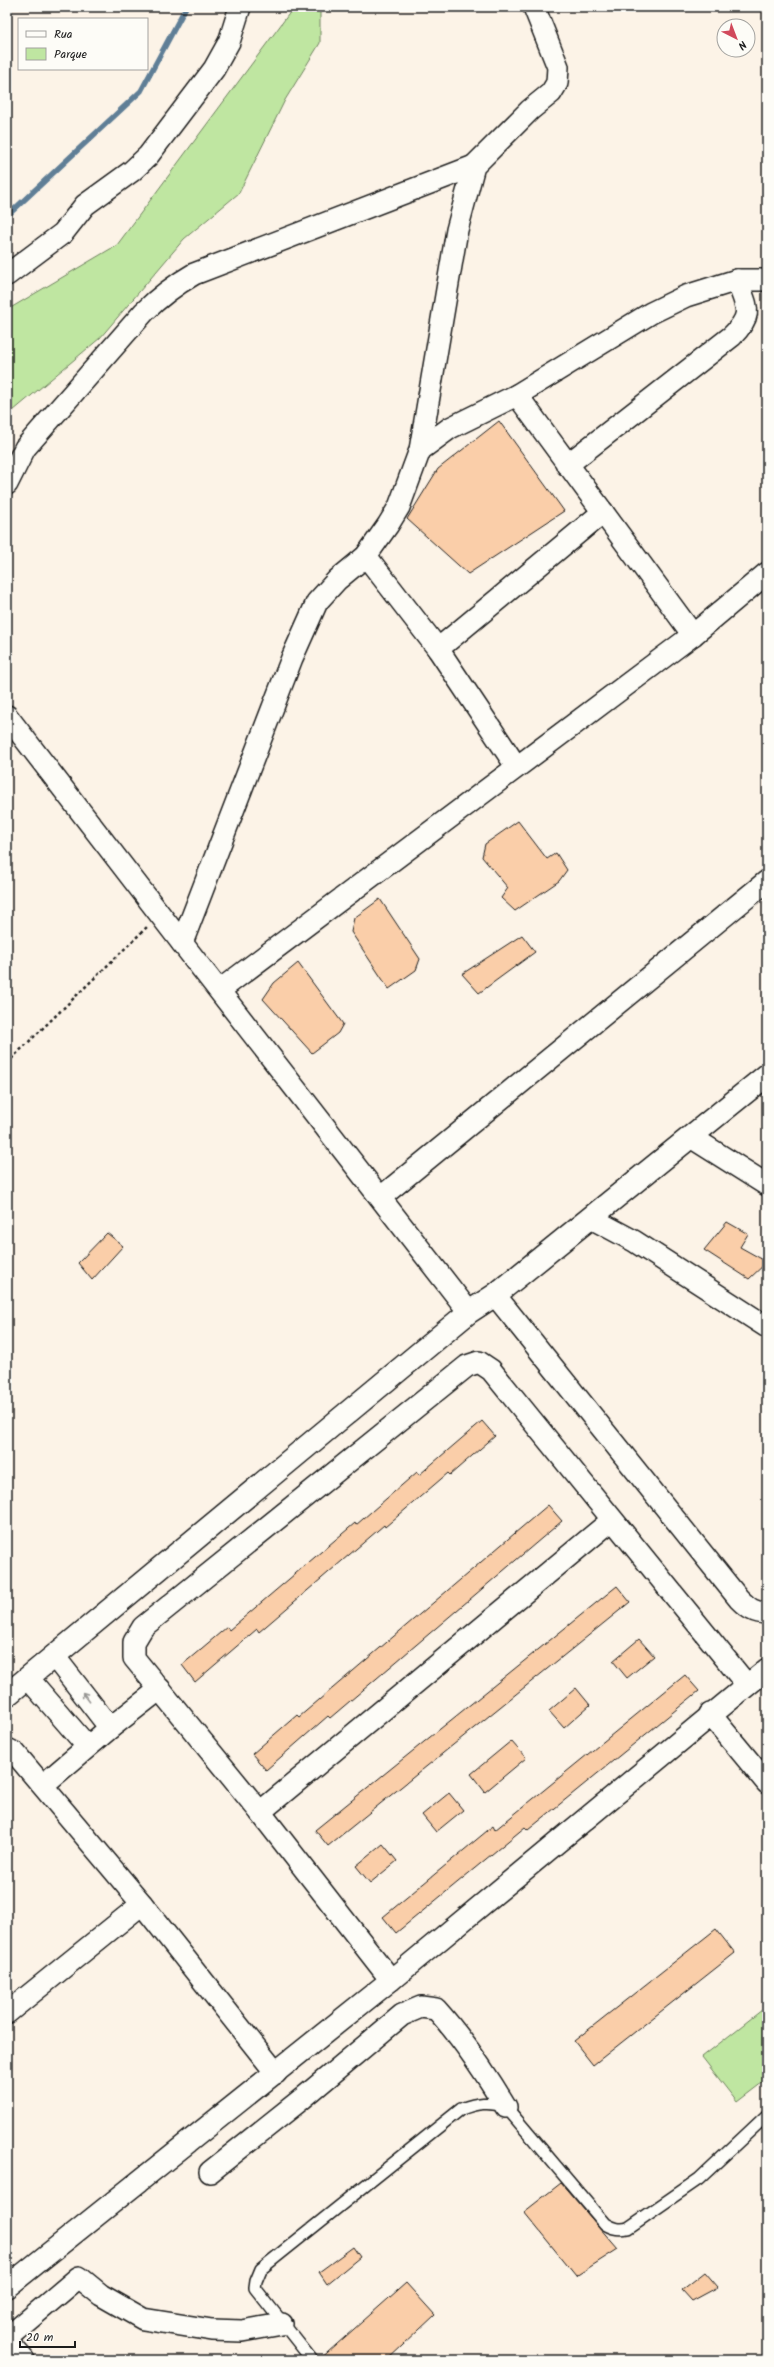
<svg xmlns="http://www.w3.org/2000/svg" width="774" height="2367" viewBox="0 0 774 2367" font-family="Kalam,sans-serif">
	<rect width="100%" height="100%" fill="#fcf3e7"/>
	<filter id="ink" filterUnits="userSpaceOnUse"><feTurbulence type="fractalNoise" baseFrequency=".025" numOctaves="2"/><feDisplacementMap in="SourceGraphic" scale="8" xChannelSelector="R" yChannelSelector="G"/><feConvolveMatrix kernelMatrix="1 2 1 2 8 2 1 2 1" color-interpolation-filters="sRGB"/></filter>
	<g filter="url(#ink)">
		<!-- green -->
		<g fill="#bfe6a1" stroke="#6e815e">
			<path d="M294 7H320V43L285 100 239 193 184 239 100 338 7 416V310L117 245Z"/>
			<path d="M767 2006V2079L737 2102 702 2057Z"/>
		</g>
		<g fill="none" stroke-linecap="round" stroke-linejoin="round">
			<!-- stream -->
			<path stroke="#5f7e96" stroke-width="5.5" d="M7 216 141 91 186 7"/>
		</g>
		<!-- building -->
		<g fill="#facea9" stroke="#1c1c1c">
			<path d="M499 421 564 511 468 574 407 519 438 469Z"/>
			<path d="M518 821 547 859 556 853 567 870 559 881 515 911 501 898 508 888 482 857 485 844Z"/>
			<path d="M380 899 420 959 416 970 389 989 351 932 354 918Z"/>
			<path d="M522 935 535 952 479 993 462 974Z"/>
			<path d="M298 963 343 1024 338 1033 312 1053 263 999 274 983Z"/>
			<path d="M727 1222 748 1234 740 1247 767 1262 749 1279 704 1250Z"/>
			<path d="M107 1233 123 1246 92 1280 78 1263Z"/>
			<path d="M482 1421 495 1436 450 1475 448 1473 385 1527 384 1525 259 1632 257 1629 195 1682 182 1665 227 1627 229 1630 355 1523 356 1525 417 1472 419 1475Z"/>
			<path d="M548 1505 562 1521 330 1718 328 1716 266 1770 252 1754 297 1715 299 1717Z"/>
			<path d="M617 1586 630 1602 328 1846 315 1830Z"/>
			<path d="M639 1639 654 1656 627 1678 613 1661Z"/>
			<path d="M685 1675 699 1691 528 1830 525 1827 396 1933 383 1917 493 1826 495 1830Z"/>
			<path d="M576 1688 590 1705 564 1728 549 1711Z"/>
			<path d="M511 1741 526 1758 485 1792 471 1774Z"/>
			<path d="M449 1793 463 1810 436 1832 422 1815Z"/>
			<path d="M383 1844 397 1861 370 1883 356 1866Z"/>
			<path d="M716 1929 735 1953 593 2065 574 2041Z"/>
			<path d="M561 2183 618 2249 576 2276 524 2212Z"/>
			<path d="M353 2247 360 2257 327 2284 319 2272Z"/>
			<path d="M705 2272 718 2287 692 2301 682 2290Z"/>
			<path d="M406 2283 435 2315 387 2360H319Z"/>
		</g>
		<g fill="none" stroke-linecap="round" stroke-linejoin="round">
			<defs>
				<path id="service" d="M312 2360 255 2288 256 2281 261 2269 461 2109C477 2103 489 2101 506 2107L605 2224C613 2229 619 2230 628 2228L699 2179 767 2115"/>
				<g id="minor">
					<path d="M7 275 63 233 85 205 132 171 148 156 214 69 229 42 240 7"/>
					<path d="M517 395 693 635"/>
					<path d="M420 450 450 428 517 395 651 313 686 296 737 280H767"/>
					<path d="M567 465 732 336C755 313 746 307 737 280"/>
					<path d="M7 484 25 448 144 312C160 296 175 285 194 274L474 166"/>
					<path d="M366 556 438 649 516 766"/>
					<path d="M438 649 603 512"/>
					<path d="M7 716 182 943"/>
					<path d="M220 990 693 635 767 573"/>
					<path d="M691 1137 767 1185"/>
					<path d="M381 1197 767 881"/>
					<path d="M591 1218 634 1241 767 1327"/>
					<path d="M495 1295 739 1599C748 1608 754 1613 767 1613"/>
					<path d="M469 1312 182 943 292 658 317 602 337 580 366 556 388 525 399 507 420 450 457 230 474 166 530 110 551 93 557 83 558 67 534 7"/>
					<path d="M54 1656 110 1728"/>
					<path d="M28 1678 87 1746"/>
					<path d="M710 1714 767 1783"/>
					<path d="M7 1749 15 1753 142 1904 276 2073"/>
					<path d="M43 1785 110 1728 160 1689"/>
					<path d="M260 1812 612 1520"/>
					<path d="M391 1980 260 1812 134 1658V1642L143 1627 467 1366 479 1362 491 1370 747 1685"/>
					<path d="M7 2013 142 1904"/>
					<path d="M210 2172 303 2098 402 2015 421 2007 436 2009C463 2039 485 2072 506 2107"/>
					<path d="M7 2287 391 1980 767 1669"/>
					<path d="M7 2338 79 2277 101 2295 143 2319 212 2330 242 2331 282 2324"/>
					<path d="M7 2341 24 2360"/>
				</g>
				<path id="tertiary" d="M7 1695 469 1312 495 1295 767 1075"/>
			</defs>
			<!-- service casing -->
			<use href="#service" stroke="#1c1c1c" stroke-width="14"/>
			<!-- minor casing -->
			<use href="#minor" stroke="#1c1c1c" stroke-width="24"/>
			<!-- tertiary casing -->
			<use href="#tertiary" stroke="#1c1c1c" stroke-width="25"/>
			<!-- path -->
			<path stroke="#1c1c1c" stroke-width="2.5" stroke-dasharray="3 3" stroke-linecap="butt" d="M7 1063 147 927"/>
			<!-- service -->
			<use href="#service" stroke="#fdfcf7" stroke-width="11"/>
			<!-- minor -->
			<use href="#minor" stroke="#fdfcf7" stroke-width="21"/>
			<!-- tertiary -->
			<use href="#tertiary" stroke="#fdfcf7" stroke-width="22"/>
		</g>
		<!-- one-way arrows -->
		<defs><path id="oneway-shaft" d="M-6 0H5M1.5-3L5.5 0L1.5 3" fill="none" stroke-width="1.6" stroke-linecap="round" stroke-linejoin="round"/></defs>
		<use stroke="#989794" href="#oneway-shaft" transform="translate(86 1697) rotate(-127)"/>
	</g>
	<!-- margin -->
	<rect width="774" height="2367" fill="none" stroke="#fdfcf7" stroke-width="24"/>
	<rect x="12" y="12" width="750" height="2343" fill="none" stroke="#1c1c1c" stroke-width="1.5" filter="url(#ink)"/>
	<!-- legend -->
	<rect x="18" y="18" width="130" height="52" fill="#fdfcf7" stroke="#a3a29f"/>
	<rect x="26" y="31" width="20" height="6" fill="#fdfcf7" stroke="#a3a29f"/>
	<text x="54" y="38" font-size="12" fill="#1c1c1c">Rua</text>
	<rect x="26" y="48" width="20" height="12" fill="#bfe6a1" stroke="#a3a29f"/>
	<text x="54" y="58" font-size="12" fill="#1c1c1c">Parque</text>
	<!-- north arrow -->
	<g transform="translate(736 38) rotate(138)"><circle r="19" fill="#fdfcf7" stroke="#a3a29f"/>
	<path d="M0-3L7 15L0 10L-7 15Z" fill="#d1495b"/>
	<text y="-6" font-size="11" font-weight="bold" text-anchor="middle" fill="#1c1c1c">N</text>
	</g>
	<!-- scale -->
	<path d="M20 2341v6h55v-6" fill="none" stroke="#1c1c1c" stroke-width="2"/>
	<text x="26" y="2341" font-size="12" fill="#1c1c1c" stroke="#fdfcf7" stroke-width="3" paint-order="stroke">20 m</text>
</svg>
